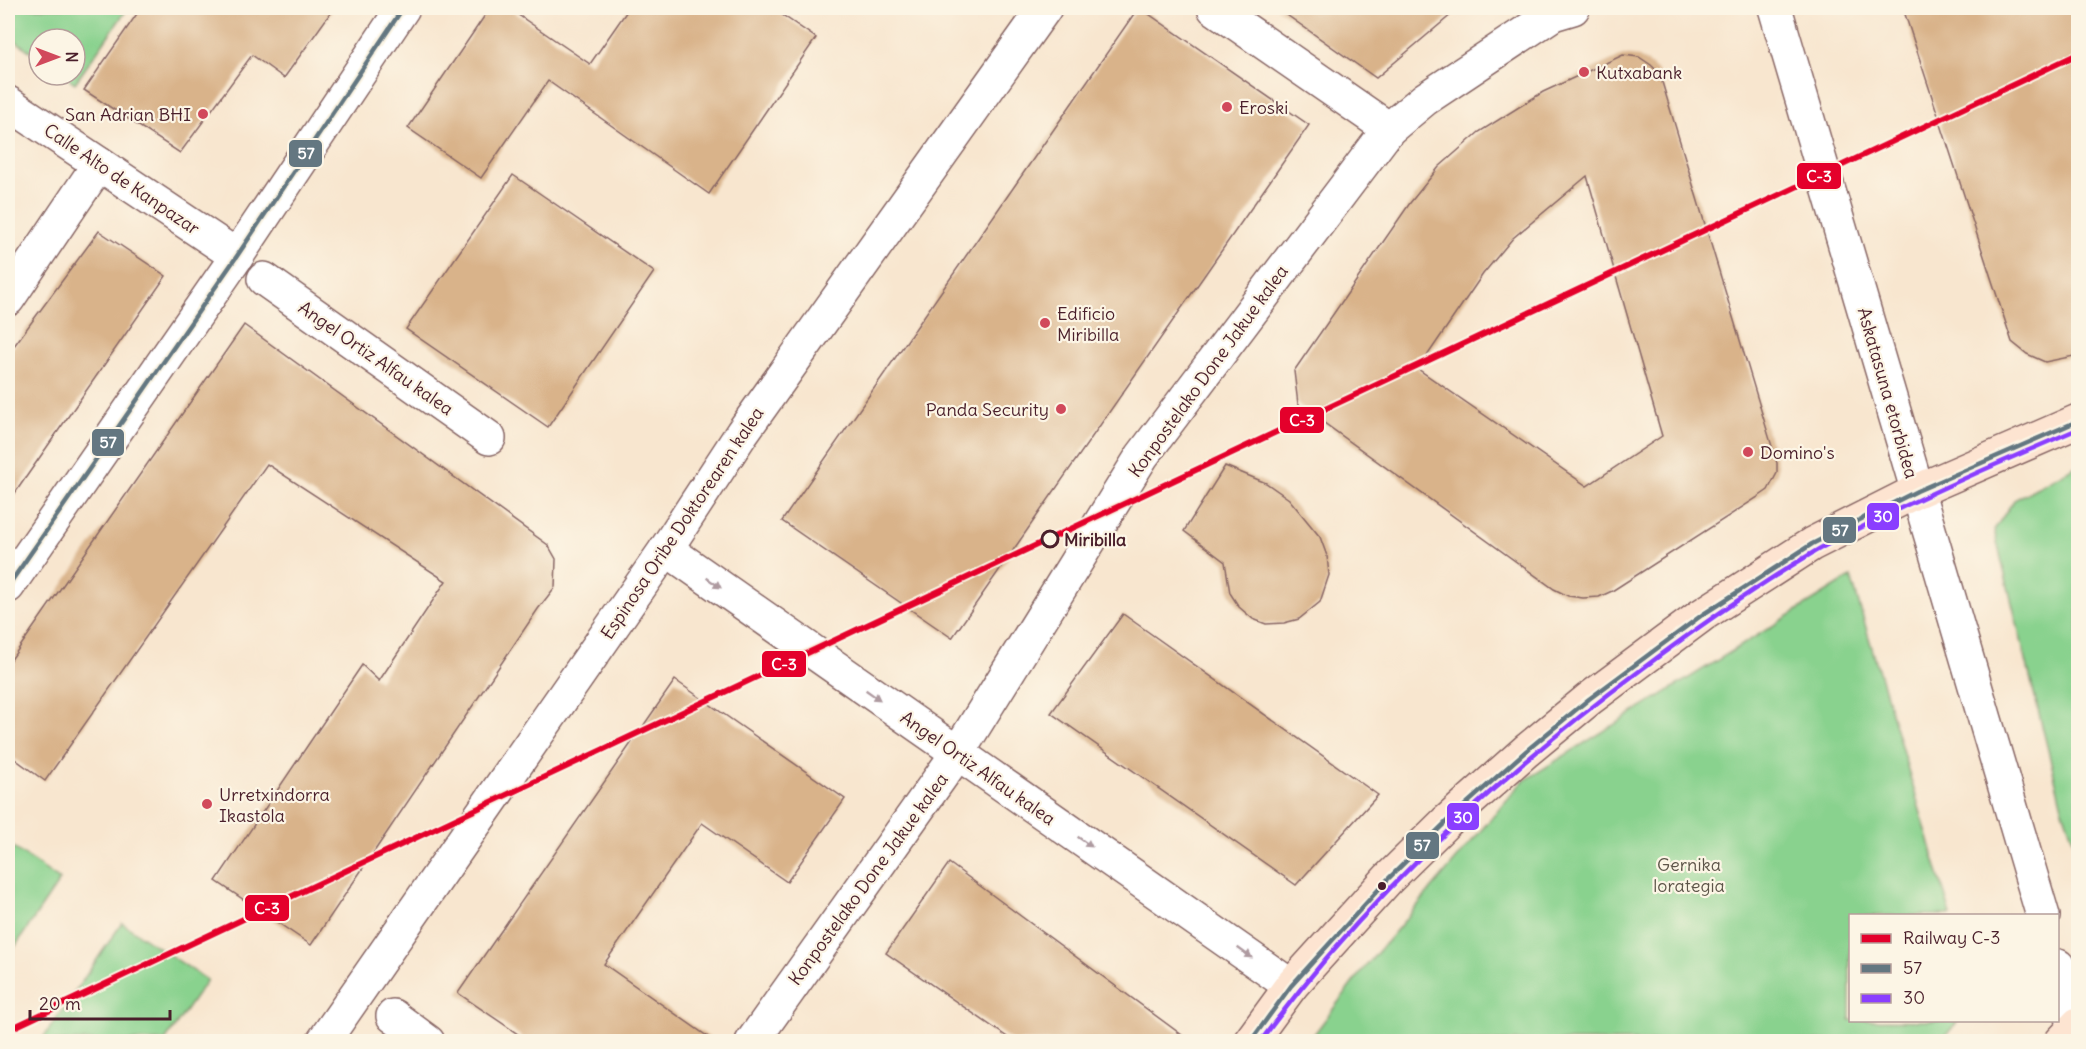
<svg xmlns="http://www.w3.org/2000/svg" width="2086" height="1049" viewBox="0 0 2086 1049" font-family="Delius,sans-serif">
	<rect width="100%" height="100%" fill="#fcf5e5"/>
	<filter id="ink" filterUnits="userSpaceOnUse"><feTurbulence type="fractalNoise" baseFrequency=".0167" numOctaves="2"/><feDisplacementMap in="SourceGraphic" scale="12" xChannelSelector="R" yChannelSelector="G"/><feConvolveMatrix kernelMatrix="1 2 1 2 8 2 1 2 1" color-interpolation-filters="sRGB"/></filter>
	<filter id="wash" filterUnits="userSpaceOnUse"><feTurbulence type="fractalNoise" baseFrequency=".008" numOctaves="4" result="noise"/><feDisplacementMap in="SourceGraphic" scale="24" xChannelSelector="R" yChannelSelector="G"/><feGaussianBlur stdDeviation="1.35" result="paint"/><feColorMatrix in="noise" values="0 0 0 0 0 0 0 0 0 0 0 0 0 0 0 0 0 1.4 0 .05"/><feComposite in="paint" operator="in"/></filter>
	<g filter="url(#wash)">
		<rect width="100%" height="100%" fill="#f8e6cf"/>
		<!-- green -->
		<g fill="#89d28e" stroke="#6a785c" stroke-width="1.5">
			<path d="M8 8H128L75 83 63 75H75V39H39V58L8 35Z"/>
			<path d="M2078 465V854L2062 807 1994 530 2014 500Z"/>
			<path d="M1851 577 1951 915 1850 916V1020L1958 1021 1941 1041H1309L1361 972 1522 782Z"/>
			<path d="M8 844 60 880 8 957Z"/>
			<path d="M122 923 207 980 165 1041H41Z"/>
		</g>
		<g id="blocks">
			<!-- building -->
			<g fill="#d9b38a" fill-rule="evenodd">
				<path d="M141 8H334L284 78 252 55 180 153 84 90Z"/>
				<path d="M490 8H508L590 64 629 8H772L816 38 709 194 548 81 481 178 408 128Z"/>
				<path d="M1138 8H1140L1309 125 952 638 782 521Z"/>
				<path d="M1277 8H1459L1376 78Z"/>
				<path d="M1903 8H2079V355L2045 362 2027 354 2012 342Z"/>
				<path d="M1623 55 1639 57 1651 65 1658 72 1662 82 1777 463V473L1768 490 1758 497 1612 591 1599 597 1583 598 1568 596 1554 589 1298 404 1294 371 1410 203 1439 167 1479 132 1543 92ZM1587 176 1662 436 1587 486 1418 369 1483 274 1513 238Z"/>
				<path d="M513 175 654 272 548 427 406 329Z"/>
				<path d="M99 231 166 276 8 503V354Z"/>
				<path d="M244 325 548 545 556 559 555 587 538 609 311 945 216 881 362 665 379 681 446 581 267 464 45 781 8 754V664Z"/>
				<path d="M1225 466 1266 483 1289 499 1320 537 1327 556 1329 575 1320 602 1299 619 1284 623 1266 624 1253 619 1239 607 1230 593 1225 562 1184 531Z"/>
				<path d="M1123 614 1378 795 1296 885 1051 713Z"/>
				<path d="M675 680 845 799 787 882 702 823 604 964 714 1041H528L458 993Z"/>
				<path d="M949 863 1190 1041H1013L886 953Z"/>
			</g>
		</g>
	</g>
	<g filter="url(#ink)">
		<use href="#blocks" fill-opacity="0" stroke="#876564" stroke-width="1.5"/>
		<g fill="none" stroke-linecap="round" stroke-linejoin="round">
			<defs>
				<g id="pedestrian">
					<path d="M1214 8 1389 129"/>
					<path d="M264 279 489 438"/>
					<path d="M393 1016 428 1042"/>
					<path d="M752 1042 957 754 1142 456 1389 129 1425 99 1553 14 1573 8"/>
				</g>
				<g id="minor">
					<path d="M1775 8 2043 916"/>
					<path d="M8 103 237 256"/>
					<path d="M8 299 99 164"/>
					<path d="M666 549 1291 986"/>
					<path d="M8 586 237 256 403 8"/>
					<path d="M2058 966 2078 1038"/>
					<path d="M323 1042 666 549 742 433 1045 8"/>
				</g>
				<g id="secondary">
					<path d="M1250 1042 1291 986 1388 879 1446 822 1526 751 1589 699 1702 615 1812 544 1917 491 2078 421"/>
					<path d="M2061 1042 2078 1024"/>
				</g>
			</defs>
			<!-- pedestrian casing -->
			<use href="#pedestrian" stroke="#876564" stroke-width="36"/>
			<!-- minor casing -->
			<use href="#minor" stroke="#876564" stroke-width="36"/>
			<!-- secondary casing -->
			<use href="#secondary" stroke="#876564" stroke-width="36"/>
			<!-- pedestrian -->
			<use href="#pedestrian" stroke="#fff" stroke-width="33"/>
			<!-- minor -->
			<use href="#minor" stroke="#fff" stroke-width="33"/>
			<!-- secondary -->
			<use href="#secondary" stroke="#fde4d1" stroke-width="33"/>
			<defs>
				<g id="bus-1">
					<path d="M8 586 237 256 403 8"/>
					<path d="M1250 1042 1291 986 1388 879 1446 822 1526 751 1589 699 1702 615 1812 544 1917 491 2078 421"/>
				</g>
				<path id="bus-2" d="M1260 1042C1365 898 1499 775 1642 669 1698 627 1755 587 1814 552 1832 541 1851 533 1870 523 1938 489 2008 459 2078 429"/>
			</defs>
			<!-- bus-1 casing -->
			<use href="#bus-1" stroke="#fcf5e5" stroke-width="9"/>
			<!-- bus-2 casing -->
			<use href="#bus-2" stroke="#fcf5e5" stroke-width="9"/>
			<!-- bus-1 -->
			<use href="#bus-1" stroke="#647781" stroke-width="4.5"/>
			<!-- bus-2 -->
			<use href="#bus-2" stroke="#8a3eff" stroke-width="4.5"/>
			<defs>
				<path id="rail-1" d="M8 1030 2078 54"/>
			</defs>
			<!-- rail-1 casing -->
			<use href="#rail-1" stroke="#fcf5e5" stroke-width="10"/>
			<!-- rail-1 -->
			<use href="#rail-1" stroke="#e4002b" stroke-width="6"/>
		</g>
		<!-- one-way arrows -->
		<defs><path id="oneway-solid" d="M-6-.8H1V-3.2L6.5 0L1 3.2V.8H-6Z" transform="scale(1.5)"/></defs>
		<g fill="#ae9aa0">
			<use href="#oneway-solid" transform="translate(714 583) rotate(35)"/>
			<use href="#oneway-solid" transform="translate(873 695) rotate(35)"/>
			<use href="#oneway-solid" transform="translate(1085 842) rotate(35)"/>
			<use href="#oneway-solid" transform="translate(1245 953) rotate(35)"/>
		</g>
	</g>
	<!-- markers -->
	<g fill="#d1495b" stroke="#fcf5e5" stroke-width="2">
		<circle cx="1584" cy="72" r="6"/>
		<circle cx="1227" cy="107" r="6"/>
		<circle cx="203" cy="114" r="6"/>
		<circle cx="1045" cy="323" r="6"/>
		<circle cx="1061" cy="409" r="6"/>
		<circle cx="1748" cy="452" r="6"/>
		<circle cx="207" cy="804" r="6"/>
	</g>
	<circle fill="#fcf5e5" stroke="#4a1f2b" stroke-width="3" cx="1050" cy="539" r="8"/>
	<circle fill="#4a1f2b" stroke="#fcf5e5" stroke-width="2" cx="1382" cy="886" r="5"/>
	<g text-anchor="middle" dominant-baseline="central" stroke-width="4.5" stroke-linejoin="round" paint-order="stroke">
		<!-- poi labels -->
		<g font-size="18" fill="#4a1f2b" stroke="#fcf5e5" text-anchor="start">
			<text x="1596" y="72">Kutxabank</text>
			<text x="1239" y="107">Eroski</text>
			<text x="191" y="114" text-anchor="end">San Adrian BHI</text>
			<text x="1057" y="313">Edificio<tspan x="1057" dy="21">Miribilla</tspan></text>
			<text x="1049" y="409" text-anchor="end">Panda Security</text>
			<text x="1760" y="452">Domino's</text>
			<text x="219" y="794">Urretxindorra<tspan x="219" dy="21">Ikastola</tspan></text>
		</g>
		<!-- street labels -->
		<g font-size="18" fill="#4a1f2b" stroke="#fcf5e5">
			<text transform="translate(122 179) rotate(34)">Calle Alto de Kanpazar</text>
			<text transform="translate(376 358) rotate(35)">Angel Ortiz Alfau kalea</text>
			<text transform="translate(1208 371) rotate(-54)">Konpostelako Done Jakue kalea</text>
			<text transform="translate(1888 393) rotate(74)">Askatasuna etorbidea</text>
			<text transform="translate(682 523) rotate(-56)">Espinosa Oribe Doktorearen kalea</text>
			<text transform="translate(978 768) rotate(35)">Angel Ortiz Alfau kalea</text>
			<text transform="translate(868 879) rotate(-54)">Konpostelako Done Jakue kalea</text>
		</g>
		<!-- stop labels -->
		<g font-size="18" font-weight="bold" fill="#4a1f2b" stroke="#fcf5e5" text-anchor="start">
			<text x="1064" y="539">Miribilla</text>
		</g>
		<!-- park labels -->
		<g font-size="18" fill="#5d5549" stroke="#fcf5e5">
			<text x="1689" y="864">Gernika<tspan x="1689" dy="21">lorategia</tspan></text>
		</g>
	</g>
	<g stroke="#fcf5e5" stroke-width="2">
		<rect x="288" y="139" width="35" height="29" rx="6" fill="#647781"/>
		<rect x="1796" y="162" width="46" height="28" rx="6" fill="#e4002b"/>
		<rect x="1279" y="406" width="46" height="28" rx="6" fill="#e4002b"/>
		<rect x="91" y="428" width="34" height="29" rx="6" fill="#647781"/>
		<rect x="1866" y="502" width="34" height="29" rx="6" fill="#8a3eff"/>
		<rect x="1822" y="516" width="35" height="28" rx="6" fill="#647781"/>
		<rect x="761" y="650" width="46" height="28" rx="6" fill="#e4002b"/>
		<rect x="1446" y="802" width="34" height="29" rx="6" fill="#8a3eff"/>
		<rect x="1405" y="831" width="35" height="29" rx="6" fill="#647781"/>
		<rect x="244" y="894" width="46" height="28" rx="6" fill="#e4002b"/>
	</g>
	<g font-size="16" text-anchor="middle" font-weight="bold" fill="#fff">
		<text x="306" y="159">57</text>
		<text x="1819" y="182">C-3</text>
		<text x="1302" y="426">C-3</text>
		<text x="108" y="448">57</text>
		<text x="1883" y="522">30</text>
		<text x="1840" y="536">57</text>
		<text x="784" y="670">C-3</text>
		<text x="1463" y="823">30</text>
		<text x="1422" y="851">57</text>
		<text x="267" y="914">C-3</text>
	</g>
	<!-- margin -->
	<rect width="2086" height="1049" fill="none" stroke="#fcf5e5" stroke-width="30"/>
	<!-- legend -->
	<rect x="1849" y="914" width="210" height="108" fill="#fcf5e5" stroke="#b59f9b" stroke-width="1.5"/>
	<rect x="1861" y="934" width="30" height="9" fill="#e4002b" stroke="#b59f9b" stroke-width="1.5"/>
	<text x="1903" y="944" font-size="18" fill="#4a1f2b">Railway C-3</text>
	<rect x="1861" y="964" width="30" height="9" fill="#647781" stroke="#b59f9b" stroke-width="1.5"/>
	<text x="1903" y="974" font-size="18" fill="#4a1f2b">57</text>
	<rect x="1861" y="994" width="30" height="9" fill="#8a3eff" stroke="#b59f9b" stroke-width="1.5"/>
	<text x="1903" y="1004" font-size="18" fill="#4a1f2b">30</text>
	<!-- north arrow -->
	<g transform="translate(57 57) rotate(90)"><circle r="28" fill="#fcf5e5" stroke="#b59f9b" stroke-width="1.5"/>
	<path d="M0-4.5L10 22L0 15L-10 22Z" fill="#d1495b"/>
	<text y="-9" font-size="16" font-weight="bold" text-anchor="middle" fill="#4a1f2b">N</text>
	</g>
	<!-- scale -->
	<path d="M30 1010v9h140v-9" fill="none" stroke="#4a1f2b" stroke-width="3"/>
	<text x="39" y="1010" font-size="18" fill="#4a1f2b" stroke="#fcf5e5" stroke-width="4.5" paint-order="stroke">20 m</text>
</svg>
